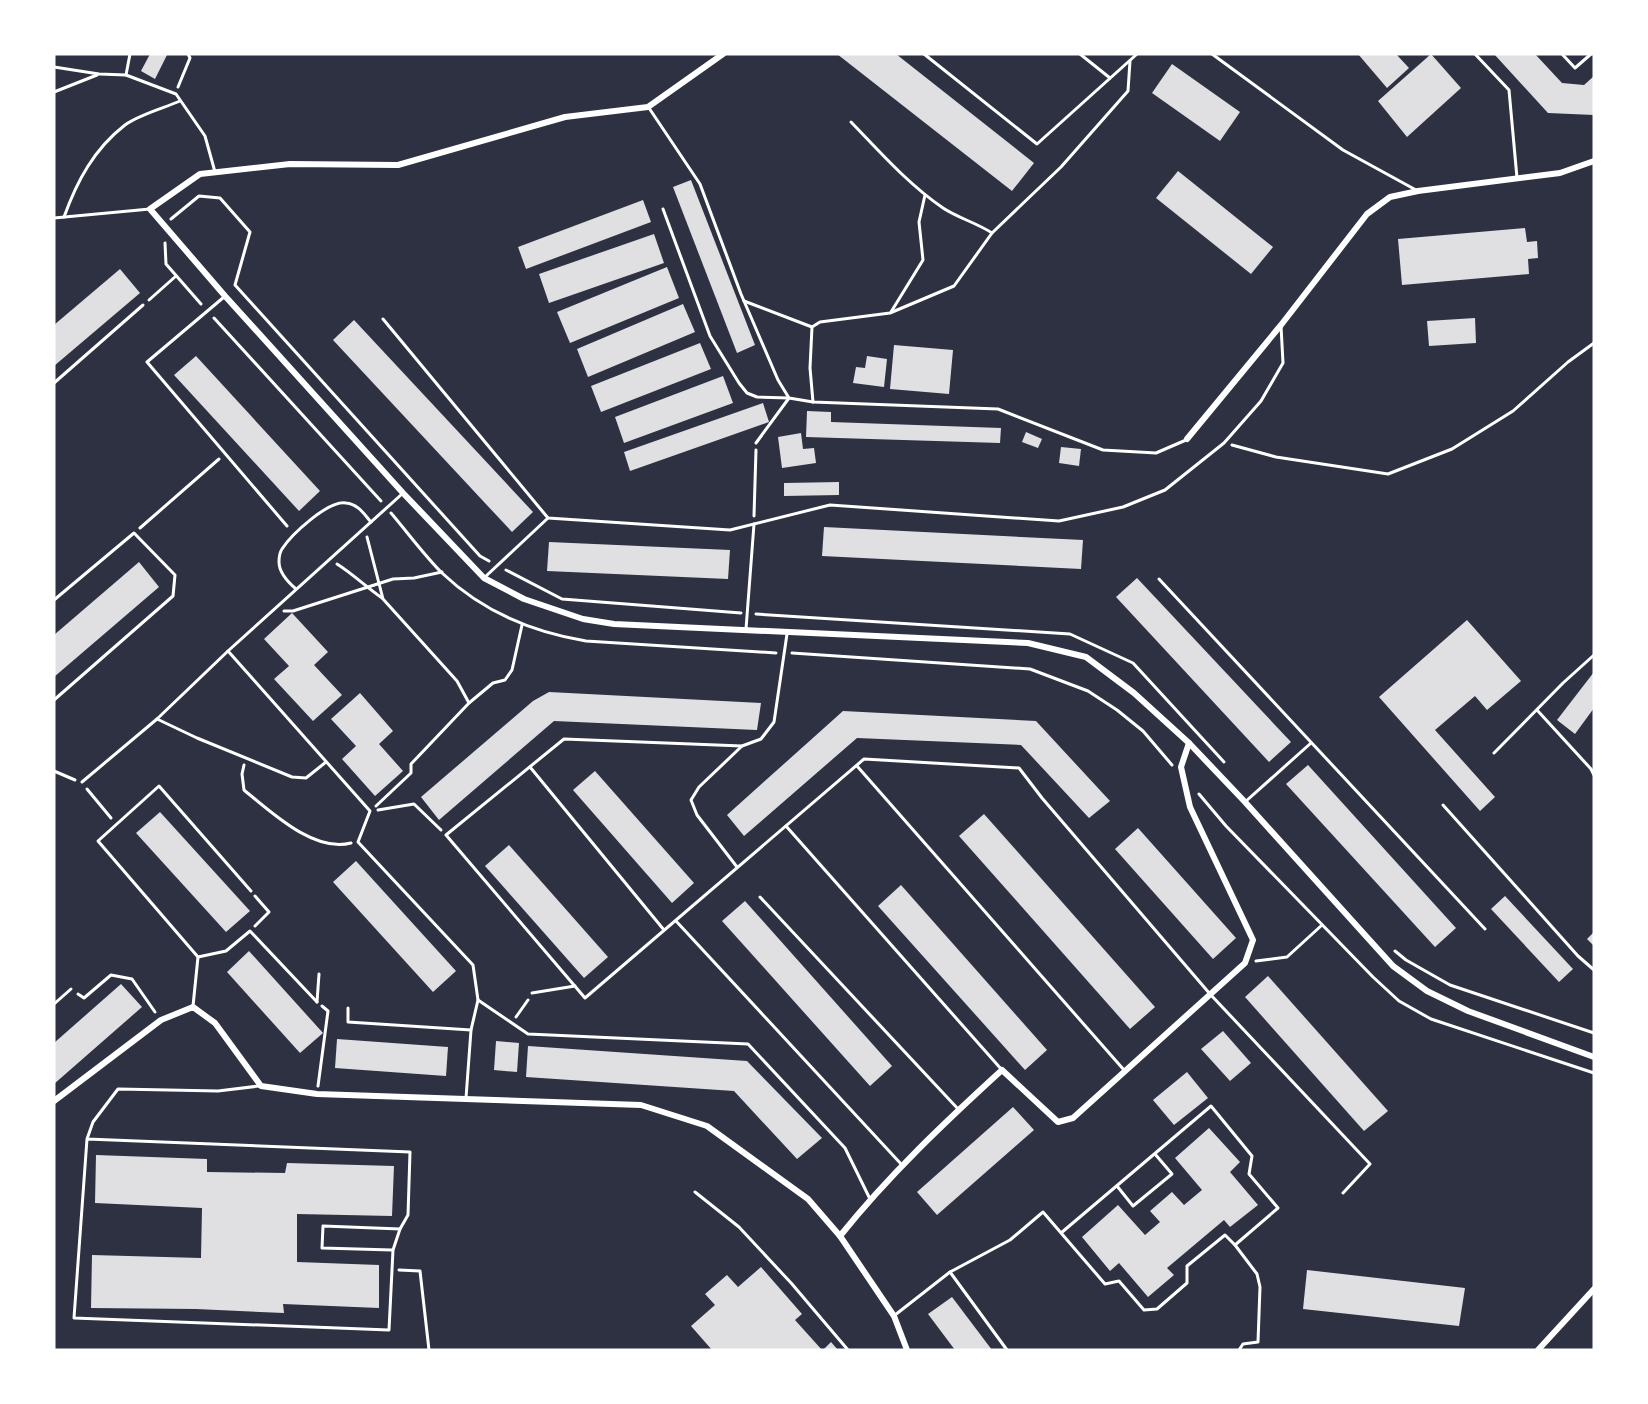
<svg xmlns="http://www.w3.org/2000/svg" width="1648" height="1404" viewBox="0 0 1648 1404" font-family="'Alegreya Sans',sans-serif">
	<rect width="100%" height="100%" fill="#2d3142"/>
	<!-- building -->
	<g fill="#e0e0e3">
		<path d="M150 54 167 55 155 79 141 71Z"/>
		<path d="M837 54H896L1034 163 1012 191Z"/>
		<path d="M1358 54H1396L1409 68 1387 88Z"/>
		<path d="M1431 54 1461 88 1407 137 1378 101Z"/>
		<path d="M1494 54H1535L1562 83 1584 85 1594 76V115L1548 113Z"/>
		<path d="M1172 64 1240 112 1220 141 1152 93Z"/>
		<path d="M1178 171 1273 247 1251 274 1156 198Z"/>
		<path d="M691 180 755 345 737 353 673 187Z"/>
		<path d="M643 200 651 222 526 269 518 247Z"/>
		<path d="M1525 228 1527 242 1537 241 1538 258 1528 259 1529 274 1402 285 1398 239Z"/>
		<path d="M654 234 664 263 549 303 539 274Z"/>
		<path d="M667 267 679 298 570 343 557 312Z"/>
		<path d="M120 269 140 293 54 366V325Z"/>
		<path d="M683 304 695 332 588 377 577 349Z"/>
		<path d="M1475 318 1476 343 1429 346 1427 321Z"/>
		<path d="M354 320 533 512 512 532 333 340Z"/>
		<path d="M700 343 711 369 601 412 591 386Z"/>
		<path d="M894 345 953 350 949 394 890 389Z"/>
		<path d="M196 356 320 491 299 511 174 375Z"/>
		<path d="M867 356 887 359 884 387 853 383 856 367 865 368Z"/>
		<path d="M723 376 733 403 624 443 615 417Z"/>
		<path d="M763 403 769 422 630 471 624 452Z"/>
		<path d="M807 411 831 412V422L1001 428 1000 443 806 437Z"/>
		<path d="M1026 432 1042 439 1038 448 1022 442Z"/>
		<path d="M801 433 803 449 814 448 816 463 782 468 778 437Z"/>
		<path d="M1061 447 1081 449 1079 466 1059 463Z"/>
		<path d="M839 482V495L784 496V483Z"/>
		<path d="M824 527 1083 540 1081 569 822 556Z"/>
		<path d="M549 542 730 550 728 579 547 571Z"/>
		<path d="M139 562 159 587 54 677V635Z"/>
		<path d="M1137 578 1291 742 1269 762 1116 597Z"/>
		<path d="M292 613 328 652 314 665 342 695 313 721 274 679 289 666 264 639Z"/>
		<path d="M1467 620 1521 681 1487 710 1475 696 1435 730 1495 797 1480 811 1379 697Z"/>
		<path d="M1594 672V708L1575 734 1557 720Z"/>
		<path d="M549 692 761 703 757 730 554 721 439 820 421 797 533 701Z"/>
		<path d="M360 693 393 731 379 744 403 771 375 796 342 759 356 746 331 719Z"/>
		<path d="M843 711 1036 721 1110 801 1089 818 1021 745 857 738 744 836 727 815Z"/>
		<path d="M1308 765 1456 928 1435 947 1286 784Z"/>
		<path d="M595 771 694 883 672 903 573 790Z"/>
		<path d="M160 812 250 911 226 932 136 833Z"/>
		<path d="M984 814 1155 1007 1130 1029 959 836Z"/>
		<path d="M1138 828 1236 938 1213 959 1115 849Z"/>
		<path d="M509 845 608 957 584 978 485 866Z"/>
		<path d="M356 861 456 971 433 992 333 882Z"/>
		<path d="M901 885 1047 1050 1025 1070 878 906Z"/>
		<path d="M1505 896 1573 969 1559 982 1491 909Z"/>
		<path d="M745 901 892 1066 870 1086 722 921Z"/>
		<path d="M1594 932V946L1587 939Z"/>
		<path d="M249 951 323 1033 300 1053 227 972Z"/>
		<path d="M1268 976 1388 1111 1364 1131 1245 997Z"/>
		<path d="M121 984 142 1007 54 1084V1043Z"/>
		<path d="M1223 1031 1251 1063 1230 1081 1201 1049Z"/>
		<path d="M337 1039 448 1047 446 1076 335 1068Z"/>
		<path d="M496 1041 519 1043 517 1072 494 1070Z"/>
		<path d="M528 1046 747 1061 822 1138 797 1159 734 1091 526 1077Z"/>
		<path d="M1187 1072 1208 1098 1174 1125 1153 1100Z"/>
		<path d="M1013 1107 1034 1130 937 1215 917 1192Z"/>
		<path d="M1209 1128 1240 1162 1230 1172 1258 1205 1230 1227 1224 1220 1167 1268 1174 1275 1148 1297 1119 1263 1110 1271 1082 1237 1118 1205 1145 1235 1160 1222 1150 1211 1172 1192 1184 1205 1202 1190 1175 1158Z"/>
		<path d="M96 1155 207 1159V1172L285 1173 287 1163 394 1166 392 1216 297 1214V1262L379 1265V1308L283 1304 284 1313 196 1309 91 1308 92 1255 201 1258 202 1208 95 1203Z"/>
		<path d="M761 1267 802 1314 795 1320 822 1350H712L691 1326 715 1305 705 1294 727 1275 738 1287Z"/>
		<path d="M1307 1270 1465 1288 1459 1326 1303 1309Z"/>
		<path d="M952 1297 992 1350H955L928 1314Z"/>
		<path d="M831 1342 838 1350H823Z"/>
	</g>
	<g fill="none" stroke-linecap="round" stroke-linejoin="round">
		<!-- path -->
		<g stroke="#fff" stroke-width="3">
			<path d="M178 87 190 58 188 54"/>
			<path d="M171 219 199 196 220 198 250 232 235 285 480 556 489 561"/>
			<path d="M165 243 166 264 201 304"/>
			<path d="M149 300 176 276"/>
			<path d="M214 318 381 501"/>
			<path d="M1232 445 1276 457 1388 474 1452 449 1513 411 1568 362 1594 343"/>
			<path d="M391 513C408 533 424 555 442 573 483 612 532 632 586 641L776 653"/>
			<path d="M754 516 756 450"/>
			<path d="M140 528 219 459"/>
			<path d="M367 537 383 599 457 681 469 703"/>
			<path d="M337 564C353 574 366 587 382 598"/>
			<path d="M506 570 562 599 741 613"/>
			<path d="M284 611H293L393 579 414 578 442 572"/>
			<path d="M756 614 1070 634 1133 663 1224 762"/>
			<path d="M792 653 1030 669 1088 691 1117 710 1143 731 1172 765"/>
			<path d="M244 765 242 774 244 790C271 812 314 853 351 843"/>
			<path d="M54 771 75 780"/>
			<path d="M87 789 111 818"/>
			<path d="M1199 794 1226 826 1373 977 1399 1001 1431 1019 1594 1073"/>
			<path d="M376 806 411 773V764L469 703 493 683 505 680 512 670 522 625"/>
			<path d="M378 810 414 804 441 830"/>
			<path d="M255 926 269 912 255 896"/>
			<path d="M1395 951 1406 960 1450 985 1594 1033"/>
			<path d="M1256 961 1287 957 1322 925"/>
			<path d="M78 994 84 998 111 975 132 979 155 1012"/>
			<path d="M516 1017 528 1000"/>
			<path d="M318 1086 328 1011 322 1006"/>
			<path d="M399 1270 420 1271 429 1350"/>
		</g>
		<!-- service -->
		<g stroke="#fff" stroke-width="3">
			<path d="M924 54 1037 144 1137 54"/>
			<path d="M1080 54 1110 78"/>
			<path d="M1212 54 1343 150 1416 190"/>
			<path d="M1475 54 1509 90 1517 178"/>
			<path d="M1562 54 1575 68 1591 54"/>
			<path d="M54 67 99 74 126 75 176 94 205 136 215 172"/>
			<path d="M126 75 130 54"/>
			<path d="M54 92 97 75"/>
			<path d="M649 108 700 184 741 294 778 380 789 398 813 402 998 409 1103 450 1156 453 1186 440"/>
			<path d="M851 122C880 152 908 184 943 208 958 218 977 223 992 233"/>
			<path d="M663 209 710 336 739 383 747 393 757 397 789 398 756 443"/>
			<path d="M64 217C77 181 94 149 125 125 138 115 164 108 180 101"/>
			<path d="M54 218 150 209"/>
			<path d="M224 297 147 362 287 526"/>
			<path d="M744 301 812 327"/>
			<path d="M891 312 923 260 919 222 925 195"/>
			<path d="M383 319 548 518 730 530 830 505 1059 521 1123 507 1165 490 1224 443 1261 401 1283 363 1281 326"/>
			<path d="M54 383 143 305"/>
			<path d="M813 402 810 368 812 327 820 322 890 313 954 286 992 233 1061 167 1128 91 1130 61"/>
			<path d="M485 577 548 518"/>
			<path d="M1159 579 1485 929"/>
			<path d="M296 589C289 583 279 573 279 562 279 558 280 552 282 549 291 535 328 500 346 503 358 504 364 514 371 522"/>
			<path d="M54 600 134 533 175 575 173 596 54 700"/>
			<path d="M746 629 754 524"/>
			<path d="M228 651 370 811 358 842 473 965 478 1000 471 1030 466 1098"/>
			<path d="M1537 710 1591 769 1594 775"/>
			<path d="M157 719 197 738 292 777 306 778 326 762"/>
			<path d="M742 746 564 739 446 835 585 998 864 759 1019 768 1042 798 1210 994 1370 1164 1343 1193"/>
			<path d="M1494 753 1563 683 1594 655"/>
			<path d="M857 766 1124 1070"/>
			<path d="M530 767 664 930"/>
			<path d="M82 782 157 719 228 651 402 494"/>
			<path d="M1245 802 1311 743"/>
			<path d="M1443 805 1578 956 1594 970"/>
			<path d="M786 826 1002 1070"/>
			<path d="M737 867 697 815 691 800 699 787 742 746 761 739 774 722 787 634"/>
			<path d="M760 897 959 1110"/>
			<path d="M676 921 902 1165"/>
			<path d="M198 957 226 951 250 931 317 1002"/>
			<path d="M532 993 575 986"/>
			<path d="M478 1000 528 1034 748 1044 845 1148 870 1199"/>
			<path d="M317 1002 319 974"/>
			<path d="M54 1004 71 989"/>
			<path d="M193 1006 198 957 98 841 159 786 251 891"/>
			<path d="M348 1008V1022L471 1030"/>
			<path d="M87 1139 410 1152 408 1215 400 1229 393 1250 389 1330 74 1318 87 1139 93 1122 118 1089 218 1091 259 1086"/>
			<path d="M1117 1186 1133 1206 1172 1174 1155 1154"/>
			<path d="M695 1192 739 1227 792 1284 848 1350"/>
			<path d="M1235 1245 1257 1274 1260 1287 1258 1342 1243 1344 1239 1350"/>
			<path d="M392 1250 322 1248 323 1226 400 1229"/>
			<path d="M950 1272 1007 1350"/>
			<path d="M895 1315 950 1272 1010 1240 1043 1212 1105 1284 1119 1281 1144 1310 1157 1309 1187 1283V1266L1225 1235 1235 1245 1278 1208 1249 1174 1252 1156 1211 1106 1061 1233"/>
		</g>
		<!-- minor -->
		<g stroke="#fff" stroke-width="6">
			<path d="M723 54 648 107 565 117 398 165 290 164 200 174 150 209 225 296 403 493 484 578 524 599 583 619 614 624 1028 643 1086 657 1134 693 1189 743 1245 802 1393 966 1427 991 1468 1011 1594 1057"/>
			<path d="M1187 439 1281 325 1367 214 1390 197 1418 191 1560 173 1594 161"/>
			<path d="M54 1101 161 1020 193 1007 215 1023 261 1086 317 1094 641 1105 707 1126 808 1199 840 1236 894 1316 907 1350"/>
			<path d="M840 1236C889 1175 945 1122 1002 1070L1058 1122 1073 1118 1245 963 1253 940 1190 807 1181 767 1189 743"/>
			<path d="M1538 1350 1594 1289"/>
		</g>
	</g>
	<!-- border -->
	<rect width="1648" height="1404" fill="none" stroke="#ffffff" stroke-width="111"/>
</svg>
